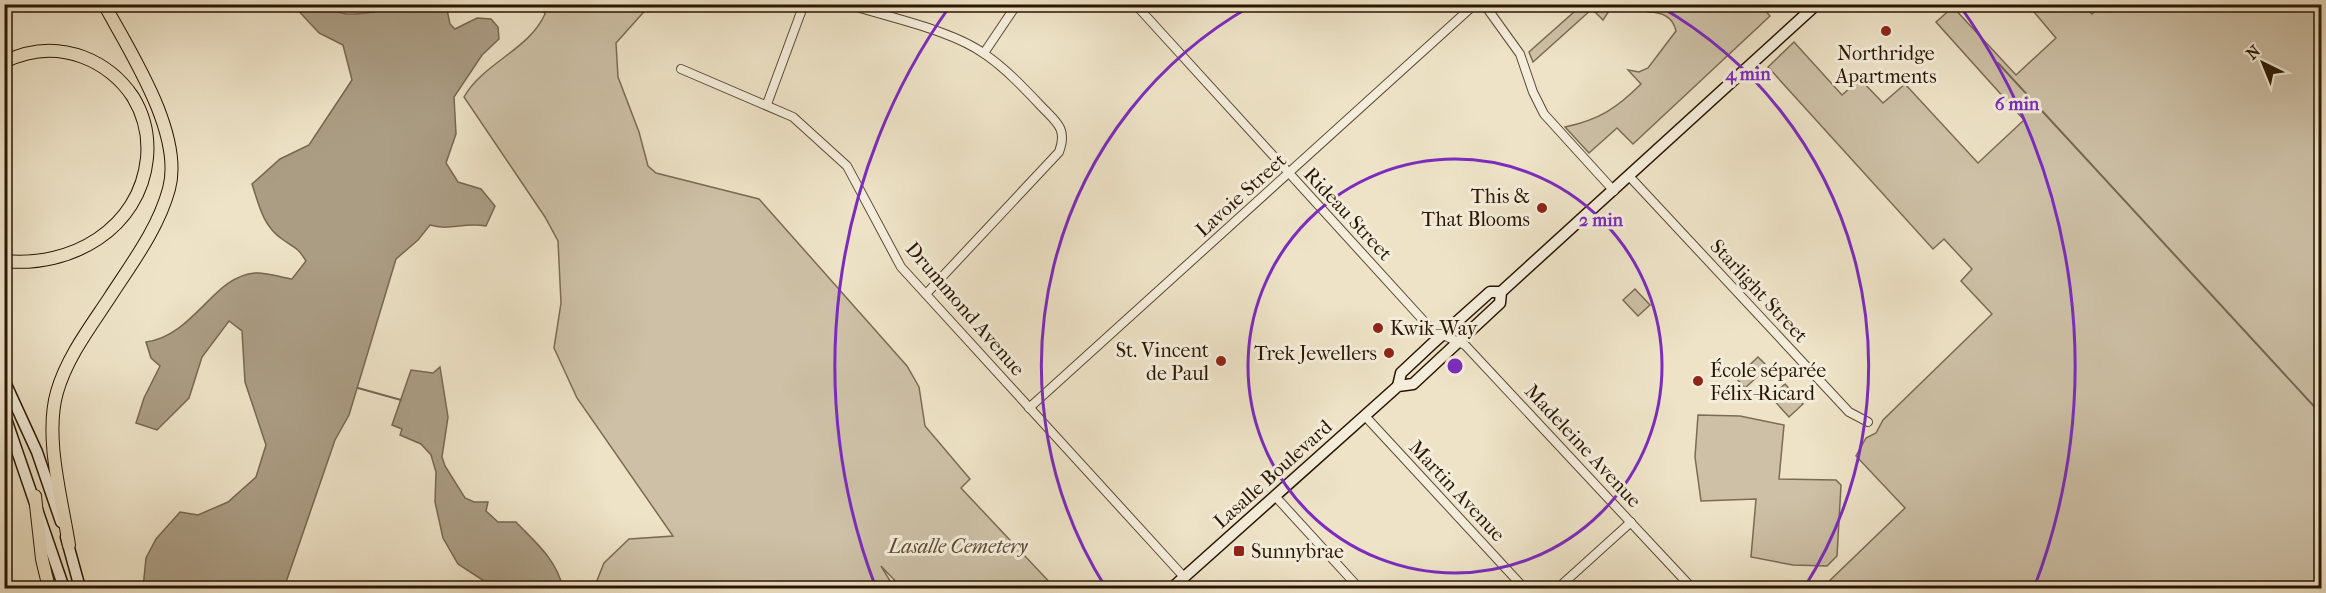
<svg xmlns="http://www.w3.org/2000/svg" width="2326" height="593" viewBox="0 0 2326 593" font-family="'IM FELL French Canon',serif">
	<rect width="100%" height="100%" fill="#eee3c7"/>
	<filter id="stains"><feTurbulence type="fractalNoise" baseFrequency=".00333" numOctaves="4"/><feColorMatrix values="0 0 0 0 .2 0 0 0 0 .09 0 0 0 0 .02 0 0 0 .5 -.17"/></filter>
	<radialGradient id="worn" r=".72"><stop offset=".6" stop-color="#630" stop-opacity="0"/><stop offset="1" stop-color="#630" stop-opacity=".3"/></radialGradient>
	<!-- green -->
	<g fill="#cdc0a6" stroke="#7b6b54" stroke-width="1.5">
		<path d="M1583 4 1613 5 1603 20 1592 9 1533 62 1529 52Z"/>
		<path d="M2103 4 2308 5 2321 15V588H1822L1905 508 1856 456 1866 438 1876 433 1883 420 1992 314 1961 281 1972 269 1944 239 1933 249 1768 67 1794 42 1842 95 1860 79 1883 103 1905 84 1978 163 2024 120 1936 22 1953 7 2016 75 2056 38 2028 5H2082L2092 14Z"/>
		<path d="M540 5H650L616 43 618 77 639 132 648 166 656 173 759 199 907 366 919 387 925 426 970 479 961 488 1055 588H902L881 566 892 584 886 588H594L604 563 629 539 673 536 577 398 554 348 561 303 558 241 545 217 464 97C483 63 529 50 545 14Z"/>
		<path d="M1640 5H1760L1770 16 1633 144 1617 128 1589 153 1565 127C1599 120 1617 108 1641 84L1628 70 1639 72 1648 68 1676 31C1673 17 1662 12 1648 12Z"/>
		<path d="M1635 289 1650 305 1638 316 1623 300Z"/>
		<path d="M1758 357 1768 367 1745 388 1736 378Z"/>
		<path d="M1785 384 1803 404 1789 417 1771 397Z"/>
		<path d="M1698 415 1740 416 1784 425 1779 479 1836 480 1841 485 1837 556 1827 566 1793 565 1751 557 1756 499 1701 501 1695 457Z"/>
	</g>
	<!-- water -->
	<g fill="#ab9d84" stroke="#776750" stroke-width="1.5">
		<path d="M293 5H327C341 18 356 14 374 12L380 5H446L450 24 455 29 477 18 491 19 498 27 499 39 482 55 454 97 456 134 446 163 458 182 481 189 495 206 486 226C465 222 449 231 430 225L418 240 396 259 349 415 335 440 284 588H143L146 558 156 539 180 512 198 515 228 502 256 477 266 445 245 382 242 331 229 321 202 357 189 398 157 430 136 423 144 398 160 366 151 358 146 342C195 335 213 276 255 273 266 272 280 277 292 279L306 261C297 246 294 248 282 239 263 226 259 205 252 184L280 159 309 145 352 80 343 45 319 33Z"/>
		<path d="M440 367 448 417 442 457 445 466 465 498 474 502H488L486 511 498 522H516C537 544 556 559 563 588H518L511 582 484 581 458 564 443 538 435 502 436 472 431 455 421 444 400 435 402 429 392 425 411 370 433 373Z"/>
	</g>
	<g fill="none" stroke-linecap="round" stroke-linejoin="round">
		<!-- stream -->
		<g stroke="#776750" stroke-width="2">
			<path d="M1998 63 2322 415"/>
			<path d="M358 388 401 400"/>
		</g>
		<defs>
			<g id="minor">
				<path d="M847 4C887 17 953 30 986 55 1006 69 1023 87 1040 105 1056 122 1068 128 1059 152L926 294"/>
				<path d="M1135 4 1432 330 1465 345 1692 588"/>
				<path d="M1484 4 1520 54 1533 92 1544 114 1614 191"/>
				<path d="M984 53 1017 4"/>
				<path d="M681 69 793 117 847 166 901 267 1184 577"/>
				<path d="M767 104 804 4"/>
				<path d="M1629 176 1849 412 1868 422"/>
				<path d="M1029 408 1475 4"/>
				<path d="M1365 416 1524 588"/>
				<path d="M1275 496 1359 588"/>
				<path d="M1558 588 1631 522"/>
			</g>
			<g id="secondary">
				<path d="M4 380 37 452 61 522"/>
				<path d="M1398 386 1401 373 1432 344 1490 292H1501L1817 4"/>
				<path d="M4 413 64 588"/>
				<path d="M66 537 80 588"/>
				<path d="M1172 588 1398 386 1413 384 1500 303 1501 292"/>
			</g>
			<g id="trunk">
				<path d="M4 62C30 49 56 47 83 57 104 65 121 79 133 97 144 115 149 136 147 158 140 229 71 268 4 261"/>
				<path d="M35 496 42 559 49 588"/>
				<path d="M69 545C62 500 44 437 57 392 67 357 91 326 110 297 132 263 158 229 169 189 184 134 130 52 104 4"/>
			</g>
		</defs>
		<!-- minor casing -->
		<use href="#minor" stroke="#5a4933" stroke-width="10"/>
		<!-- secondary casing -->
		<use href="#secondary" stroke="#291602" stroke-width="13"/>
		<!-- trunk casing -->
		<use href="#trunk" stroke="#291602" stroke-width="14"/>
		<!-- minor -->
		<use href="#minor" stroke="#f4eddb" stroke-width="8"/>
		<!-- secondary -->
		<use href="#secondary" stroke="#f4eddb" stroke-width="10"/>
		<!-- trunk -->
		<use href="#trunk" stroke="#eee3c7" stroke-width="12"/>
	</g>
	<!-- distance rings -->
	<g fill="none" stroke="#7b2cbf" stroke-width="3">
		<circle cx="1455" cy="366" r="207"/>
		<path d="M1106 588A414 414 0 0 1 1251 6M1659 6A414 414 0 0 1 1804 588"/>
		<path d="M876 588A620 620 0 0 1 950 6M1960 6A620 620 0 0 1 2034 588"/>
	</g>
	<!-- markers -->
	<g fill="#8f2418" stroke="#f4eddb" stroke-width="2">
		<circle cx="1886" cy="31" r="6"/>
		<circle cx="1542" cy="208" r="6"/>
		<circle cx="1378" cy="328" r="6"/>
		<circle cx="1389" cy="353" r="6"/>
		<circle cx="1221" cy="361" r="6"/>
		<circle cx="1698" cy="381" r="6"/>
		<rect x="1233" y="545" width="12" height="12" rx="3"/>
	</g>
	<g text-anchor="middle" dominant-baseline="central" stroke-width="6" stroke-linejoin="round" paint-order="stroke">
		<!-- poi labels -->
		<g font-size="20" fill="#291602" stroke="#f4eddb" text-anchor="end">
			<text x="1886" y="53" text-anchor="middle">Northridge<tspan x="1886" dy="23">Apartments</tspan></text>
			<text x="1530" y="196">This &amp;<tspan x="1530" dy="23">That Blooms</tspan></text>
			<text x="1390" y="328" text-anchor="start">Kwik-Way</text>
			<text x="1209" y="350">St. Vincent<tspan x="1209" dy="23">de Paul</tspan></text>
			<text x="1377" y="353">Trek Jewellers</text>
			<text x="1710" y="370" text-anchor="start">École séparée<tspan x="1710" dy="23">Félix-Ricard</tspan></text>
			<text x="1251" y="551" text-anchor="start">Sunnybrae</text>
		</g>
		<!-- street labels -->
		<g font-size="20" fill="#291602" stroke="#f4eddb">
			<text transform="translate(1241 195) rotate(-42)">Lavoie Street</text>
			<text transform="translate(1348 214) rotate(47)">Rideau Street</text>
			<text transform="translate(1759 291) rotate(47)">Starlight Street</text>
			<text transform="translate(965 309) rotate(49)">Drummond Avenue</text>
			<text transform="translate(1583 446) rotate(47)">Madeleine Avenue</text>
			<text transform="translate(1273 474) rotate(-42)">Lasalle Boulevard</text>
			<text transform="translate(1457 491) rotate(47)">Martin Avenue</text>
		</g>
		<!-- park labels -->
		<g font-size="20" font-style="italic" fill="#5a4933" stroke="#f4eddb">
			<text x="958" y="546">Lasalle Cemetery</text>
		</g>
	</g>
	<circle cx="1455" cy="366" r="9" fill="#7b2cbf" stroke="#f4eddb" stroke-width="3"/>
	<g font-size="18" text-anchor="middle" font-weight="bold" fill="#7b2cbf" stroke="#f4eddb" stroke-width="6" stroke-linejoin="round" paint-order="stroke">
		<text x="1748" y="80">4 min</text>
		<text x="2017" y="110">6 min</text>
		<text x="1601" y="226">2 min</text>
	</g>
	<!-- margin -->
	<rect width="2326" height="593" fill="none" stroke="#eee3c7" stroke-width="24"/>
	<rect x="6" y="6" width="2314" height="581" fill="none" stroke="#291602" stroke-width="3"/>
	<rect x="12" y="12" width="2302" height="569" fill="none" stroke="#291602" stroke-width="1.5"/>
	<!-- north arrow -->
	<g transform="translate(2263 63) rotate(317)" stroke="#f4eddb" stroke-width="4.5" paint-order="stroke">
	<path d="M0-4.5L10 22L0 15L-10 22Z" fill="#291602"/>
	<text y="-9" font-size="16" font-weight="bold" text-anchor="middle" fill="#291602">N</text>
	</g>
	<rect width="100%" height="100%" filter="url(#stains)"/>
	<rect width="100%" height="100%" fill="url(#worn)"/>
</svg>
